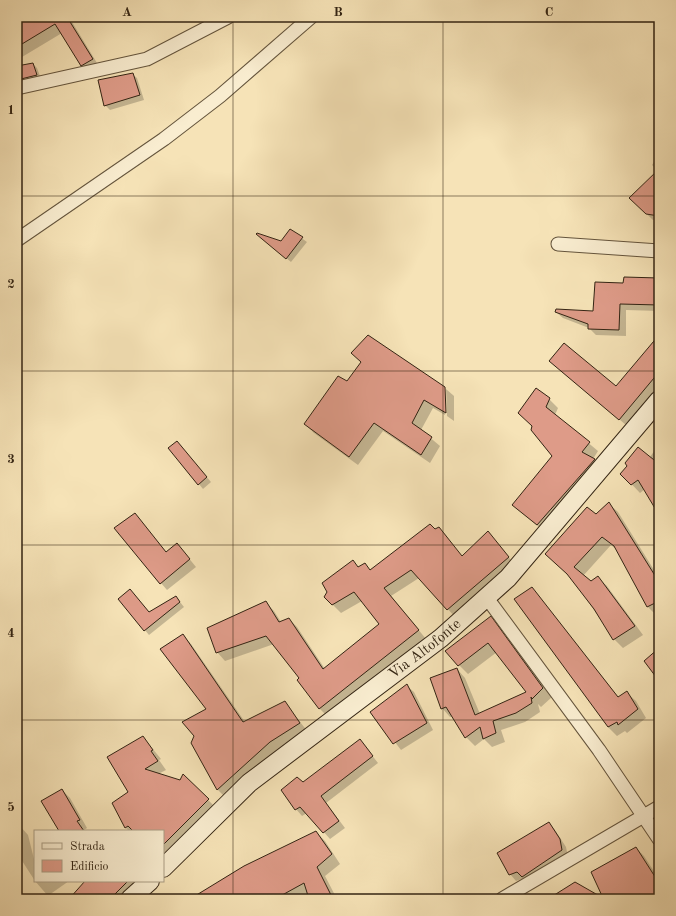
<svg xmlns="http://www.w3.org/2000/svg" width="676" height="916" viewBox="0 0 676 916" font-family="'Old Standard TT',serif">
	<rect width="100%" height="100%" fill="#f6e3b7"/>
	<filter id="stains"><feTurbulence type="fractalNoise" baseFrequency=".005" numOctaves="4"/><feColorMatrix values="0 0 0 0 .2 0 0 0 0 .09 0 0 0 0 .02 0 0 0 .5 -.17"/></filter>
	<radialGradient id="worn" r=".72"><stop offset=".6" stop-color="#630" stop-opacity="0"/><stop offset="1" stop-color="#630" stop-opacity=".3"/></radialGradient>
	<!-- shadow -->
	<g fill="#0003">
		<path d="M17 17H69L100 68 90 73 81 65 62 33 17 60Z"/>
		<path d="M33 64 37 68 41 79 17 86V67Z"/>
		<path d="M132 74 137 78 144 100 110 110 105 105Z"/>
		<path d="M659 154V220H653L630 198 658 171 652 165Z"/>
		<path d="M290 230 307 242 291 262 257 234 281 242Z"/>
		<path d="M659 279V311L626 310V336L596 335 589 328 563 318 556 312H594L624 284Z"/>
		<path d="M659 336V386L626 425 557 367 616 387Z"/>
		<path d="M348 383 445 387V415L433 408 421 430 440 446 430 463 383 431 358 465 314 433 305 424Z"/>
		<path d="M446 389 454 396V421L447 416Z"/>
		<path d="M549 399 558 408 555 415 598 451 593 459 603 468 546 533 513 505 553 456 532 429Z"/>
		<path d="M659 444V513L645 489 640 493 622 474 650 457Z"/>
		<path d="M181 447 211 482 203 489 170 448Z"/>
		<path d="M609 504 618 512 659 578V615L657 616 648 607 617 550 611 545 583 576 591 582 598 578 607 586 643 635 623 648 614 639 571 577 555 563 596 516Z"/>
		<path d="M135 514 167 553 183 551 196 567 167 590 161 583Z"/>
		<path d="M439 529 463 557 488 532 516 566 456 618 419 578 391 596 426 639 328 717 320 709 299 680 301 679 274 644 225 661 217 652 266 603 274 611 281 622 289 619 297 627 325 669 381 625 362 601 341 613 325 597 358 567 370 571Z"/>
		<path d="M532 588 619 698 627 693 636 701 646 718 627 733 625 731 617 736 608 727Z"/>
		<path d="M130 590 150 613 176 597 184 607 149 635 119 599Z"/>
		<path d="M491 618 499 627 552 697 541 707 538 704 540 712 525 722 501 730 505 742 492 747 484 739 475 746 466 737 453 716 450 717 442 708 457 669 465 678 480 714 528 692 497 652 468 674 459 665Z"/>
		<path d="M183 635 191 644 245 722 285 703 308 732 226 798 218 790 192 743 207 709Z"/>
		<path d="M407 686 414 692 433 730 401 750 372 712Z"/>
		<path d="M659 720V740L654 733 657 729 654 723Z"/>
		<path d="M143 737 161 759 159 760 166 770 158 774 181 782 184 775 216 808 163 861V831H129L125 827 130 792Z"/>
		<path d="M360 740 378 763 326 803 345 828 330 839 307 813 302 816 296 809 303 783Z"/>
		<path d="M62 790 70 798 87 828 84 830 85 831H60Z"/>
		<path d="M549 823 555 830 566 847 568 857 529 883 524 878 516 881 510 874Z"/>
		<path d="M20 826 28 835 34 859H35V881L17 853V827Z"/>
		<path d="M316 832 325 841 340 864 325 876 337 899H310L309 894 300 899H195Z"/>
		<path d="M636 848 644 856 659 879V899H604Z"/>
		<path d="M35 881H69L49 895 55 899H44L48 896Z"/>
		<path d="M86 881H143L125 899H71Z"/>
	</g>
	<!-- building -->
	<g fill="#de9b88" stroke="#332413">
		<path d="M17 17H67L93 59 81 66 55 24 17 47Z"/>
		<path d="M33 63 37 75 17 80V66Z"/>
		<path d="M133 73 140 95 104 106 98 80Z"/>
		<path d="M659 169V216L646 214 629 198Z"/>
		<path d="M290 229 303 237 286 259 256 234 257 233 281 241Z"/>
		<path d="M624 277 659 278V305L620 304 619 330 588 329V324L555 312 556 309 593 311 595 282 623 283Z"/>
		<path d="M368 335 445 387 446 413 424 400 412 423 432 437 421 455 374 423 349 457 304 424 338 376 347 381 361 362 351 353Z"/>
		<path d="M659 335V372L619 420 549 361 564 343 616 386Z"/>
		<path d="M536 388 550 398 546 407 590 442 582 452 595 459 537 525 512 505 552 456 531 430 532 426 518 413Z"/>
		<path d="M177 441 207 477 198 485 168 448Z"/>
		<path d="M638 447 659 464 657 471 659 474V515L638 480 631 485 620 474 627 466 625 463Z"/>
		<path d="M609 502 659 582V601L647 607 614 546 602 537 574 567 591 581 598 576 635 626 613 640 594 609 567 574 545 554 587 507 596 514Z"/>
		<path d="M135 513 166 552 177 543 190 559 160 584 114 528Z"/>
		<path d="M430 524 435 529 439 527 462 556 488 531 509 557 447 610 411 570 384 588 419 630 319 709 297 680 299 678 266 636 216 653 207 628 266 601 279 622 289 618 323 669 379 624 354 592 332 605 324 597 327 592 322 583 353 560 358 567 365 563 370 570Z"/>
		<path d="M532 587 618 697 627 691 638 709 618 725 617 722 608 727 514 599Z"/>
		<path d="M130 589 149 612 176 596 180 602 144 631 118 599Z"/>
		<path d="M491 616 543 688 532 699 531 697 532 703 516 713 493 721 496 733 483 739 480 727 465 738 446 707 441 709 430 678 457 668 475 715 526 692 488 643 458 666 445 651Z"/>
		<path d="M183 634 243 722 285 701 300 723 270 742 217 790 191 743 194 736 182 722 206 709 160 649Z"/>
		<path d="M659 648V681L644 661Z"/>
		<path d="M407 684 427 723 393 744 370 712Z"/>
		<path d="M143 736 153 750 151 751 158 761 145 769 180 780 183 774 209 799 163 845V831H133L128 826 125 828 112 803 128 792 107 757Z"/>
		<path d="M360 739 373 756 321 796 339 821 323 833 300 807 295 810 281 790 297 777 303 782Z"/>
		<path d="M62 789 80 820 77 821 84 831H59L41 801Z"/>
		<path d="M549 822 560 839 562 850 522 877 517 872 509 875 497 853Z"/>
		<path d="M316 831 332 854 317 867 333 899H309L304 883 275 899H190L244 866Z"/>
		<path d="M636 847 659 883V899H548L575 882 603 898 591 872Z"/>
		<path d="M85 881H128L110 899H69Z"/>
	</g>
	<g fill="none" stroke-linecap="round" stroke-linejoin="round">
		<defs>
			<g id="street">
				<path d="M17 88 147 59 228 17"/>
				<path d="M17 240 164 139 220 96 311 17"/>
				<path d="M558 244 659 251"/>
				<path d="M487 598 599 750 659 839"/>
				<path d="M502 899 659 807"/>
			</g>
			<g id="secondary">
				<path id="s1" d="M163 868 249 783 441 638 508 578 659 400"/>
				<path d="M130 899 150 881"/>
			</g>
		</defs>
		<!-- street casing -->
		<use href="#street" stroke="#64543c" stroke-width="15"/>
		<!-- secondary casing -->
		<use href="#secondary" stroke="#332413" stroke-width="20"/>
		<!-- street -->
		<use href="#street" stroke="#f9edd0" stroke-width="13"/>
		<!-- secondary -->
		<use href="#secondary" stroke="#f9edd0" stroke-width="18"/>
	</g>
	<!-- grid -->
	<path fill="none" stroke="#332413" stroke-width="1" stroke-opacity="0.55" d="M233 17V899M443 17V899M17 196H659M17 371H659M17 545H659M17 720H659"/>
	<g text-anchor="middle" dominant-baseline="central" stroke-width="4" stroke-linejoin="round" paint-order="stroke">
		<!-- street labels -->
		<g font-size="15" fill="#332413" stroke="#f9edd0">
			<text stroke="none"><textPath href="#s1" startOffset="342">Via Altofonte</textPath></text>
		</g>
	</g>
	<!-- margin -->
	<rect width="676" height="916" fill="none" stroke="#f6e3b7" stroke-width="44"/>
	<!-- legend -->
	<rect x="34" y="830" width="130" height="52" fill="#f9edd0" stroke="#aa9d84"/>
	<rect x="42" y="843" width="20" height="6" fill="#f9edd0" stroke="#aa9d84"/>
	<text x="70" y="850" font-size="12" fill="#332413">Strada</text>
	<rect x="42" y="860" width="20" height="12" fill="#de9b88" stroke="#aa9d84"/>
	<text x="70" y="870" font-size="12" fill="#332413">Edificio</text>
	<rect x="22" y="22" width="632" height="872" fill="none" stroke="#332413" stroke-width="1.5"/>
	<g font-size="13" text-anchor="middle" font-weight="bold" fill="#332413">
		<text x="127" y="16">A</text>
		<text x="338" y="16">B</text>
		<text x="549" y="16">C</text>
		<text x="11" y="114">1</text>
		<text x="11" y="288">2</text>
		<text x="11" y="463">3</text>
		<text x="11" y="637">4</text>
		<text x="11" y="811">5</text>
	</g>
	<rect width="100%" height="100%" filter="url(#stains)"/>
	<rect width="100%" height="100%" fill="url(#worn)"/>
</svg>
